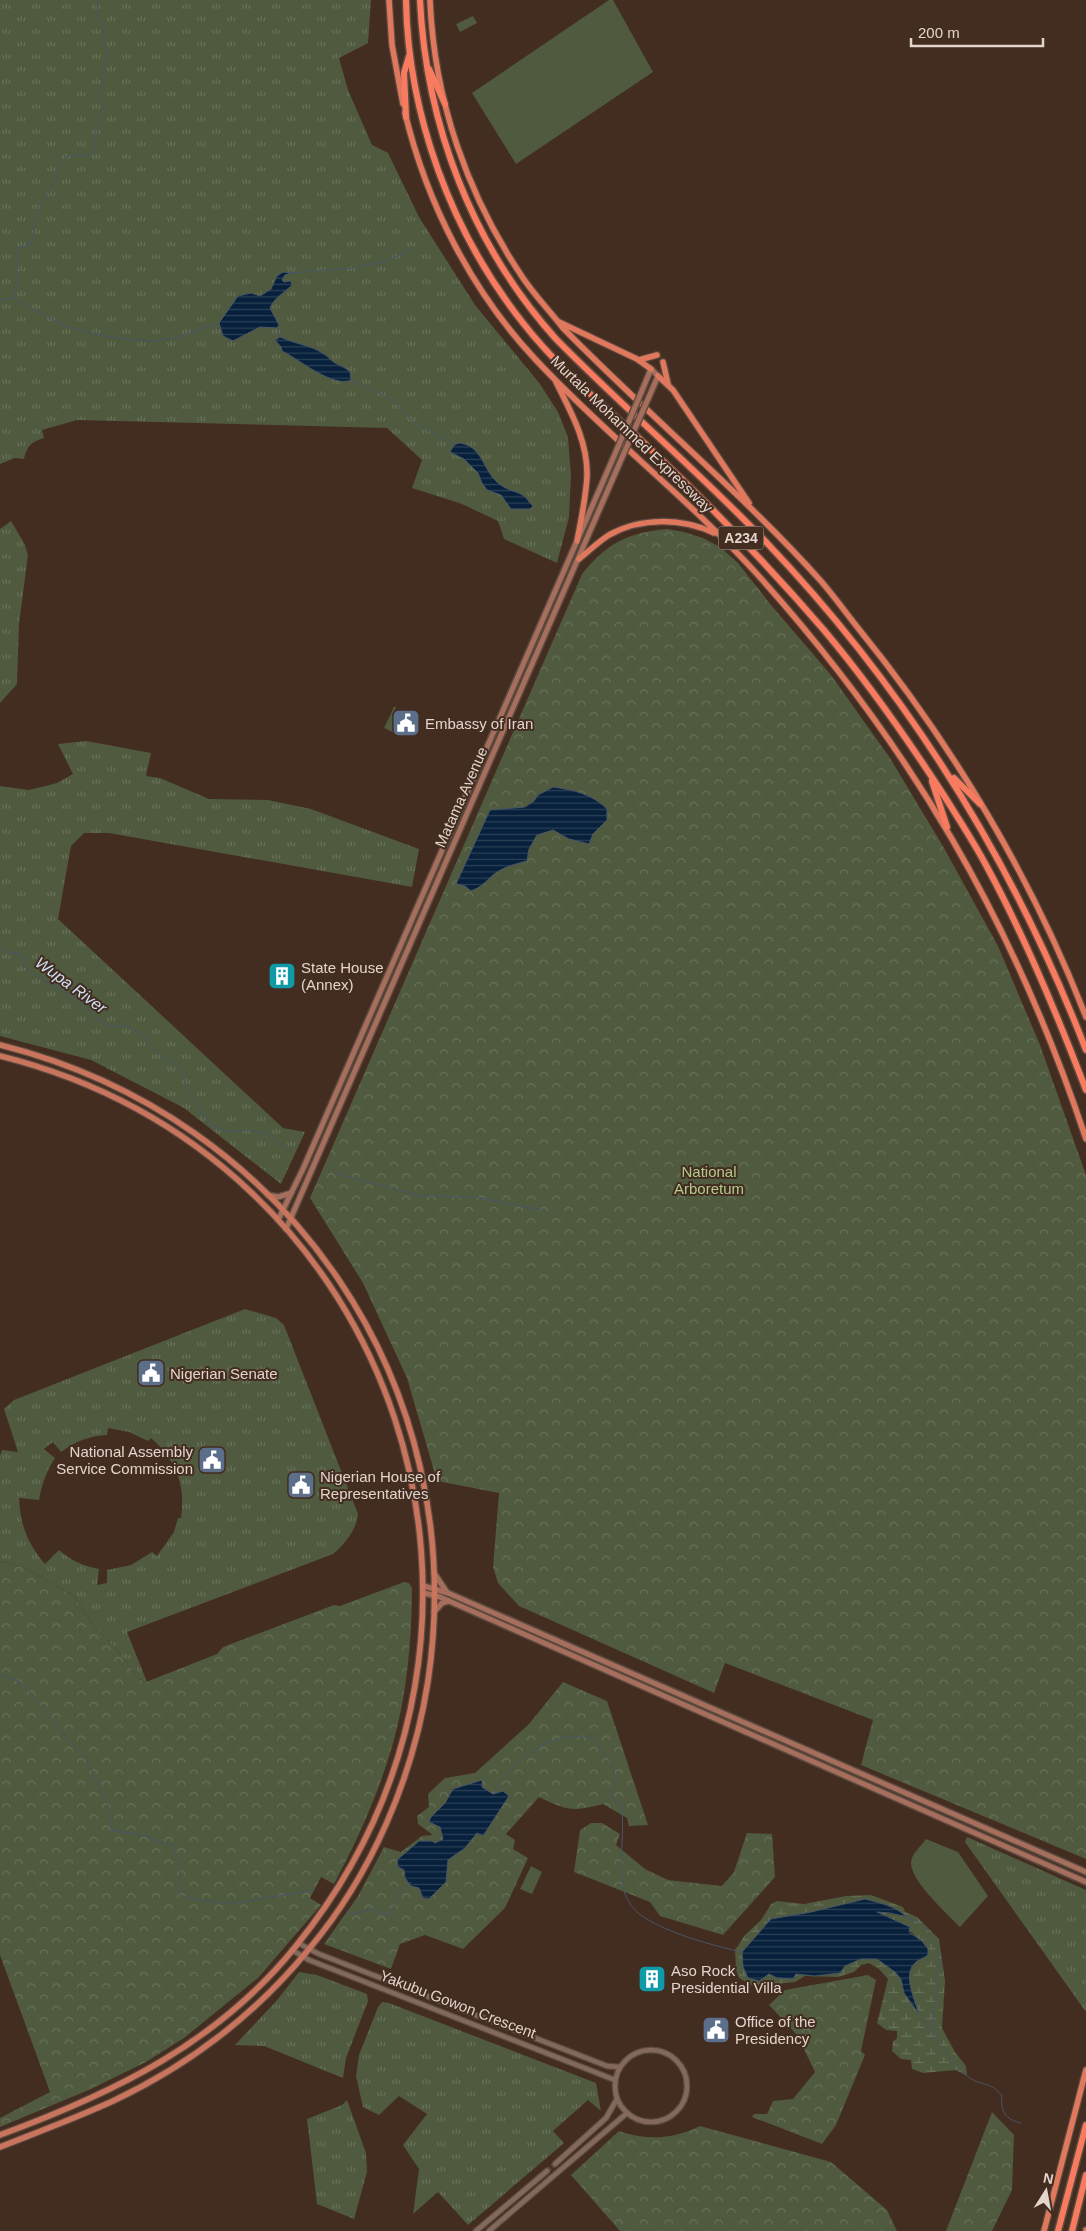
<svg xmlns="http://www.w3.org/2000/svg" width="1086" height="2231" viewBox="0 0 1086 2231" font-family="Arial,sans-serif">
	<defs>
		<pattern id="grass-tufts" width="24" height="20" patternUnits="userSpaceOnUse" patternTransform="scale(1.25)"><rect width="24" height="20" fill="#4f5a3e"/><path d="M3 7l-1-3M5 7V3M7 7l1-3M15 17l-1-3M17 17v-4M19 17l1-3" fill="none" stroke="#687159"/></pattern>
		<pattern id="forest-crowns" width="20" height="18" patternUnits="userSpaceOnUse" patternTransform="scale(1.25)"><rect width="20" height="18" fill="#4f5a3e"/><path d="M2 6a3 3 0 1 1 6 0M12 15a3 3 0 1 1 6 0" fill="none" stroke="#687159"/></pattern>
		<pattern id="wetland-marsh" width="20" height="14" patternUnits="userSpaceOnUse" patternTransform="scale(1.25)"><rect width="20" height="14" fill="#4f5a3e"/><path d="M1 5h8M5 5V1M11 12h8M15 12V8" fill="none" stroke="#687159"/></pattern>
		<pattern id="water-rules" width="6" height="5" patternUnits="userSpaceOnUse" patternTransform="scale(1.25)"><rect width="6" height="5" fill="#07203b"/><path d="M0 2.5h6" fill="none" stroke="#2b4056"/></pattern>
	</defs>
	<rect width="100%" height="100%" fill="#432c20"/>
	<!-- grass -->
	<g fill="url(#grass-tufts)" fill-rule="evenodd">
		<path d="M0 0H371L368 43 339 58 348 90 372 145 388 153 419 217 475 305 540 384 558 412 568 437 571 476 569 517 557 563 504 539 498 521 462 504 412 488 422 460 387 428 77 420 42 430 44 438C31 442 27 446 24 459L15 458 0 464Z"/>
		<path d="M11 521 24 543 28 555 19 624 17 684 0 703V529Z"/>
		<path d="M394 707H396L392 716 399 717V720L405 718 412 721 411 724 408 722 404 725 398 723 395 731 402 733 401 736 384 728Z"/>
		<path d="M86 741 151 753 146 776 160 778 209 799 268 800 311 809 419 849 412 887 109 833H84L71 846 58 919 283 1128 305 1132 281 1184 184 1108 91 1060 0 1036V786L29 790 57 783 73 774 58 744Z"/>
		<path d="M245 1309 276 1318 284 1325 358 1514C357 1529 345 1544 333 1554L127 1632 147 1682 139 1679 118 1651 94 1626 74 1596 23 1567 0 1561V1456L2 1450 18 1452 4 1409 14 1400ZM108 1428 129 1432 148 1441 151 1438C176 1460 186 1485 181 1518H178L174 1532 157 1556 152 1552 131 1565 107 1570V1583L97 1585 99 1569C83 1566 72 1561 59 1550L45 1564C28 1544 20 1525 19 1498L39 1500C42 1484 46 1472 55 1458L44 1449 53 1442 61 1452C76 1441 89 1436 107 1435Z"/>
		<path d="M967 1837 1086 1890V2012L965 1842Z"/>
		<path d="M299 1972 317 1975 367 1994 368 2001 346 2058 343 2078 264 2046 235 2045 278 1999Z"/>
		<path d="M382 2002 389 2003 596 2083 601 2111 588 2100 553 2131 564 2143 468 2225 438 2192 413 2214 419 2169 403 2145 427 2114 399 2096 379 2115 363 2107 356 2076 359 2055 378 2007Z"/>
		<path d="M347 2100 366 2153 367 2172 354 2219 317 2204 307 2119 342 2105Z"/>
	</g>
	<!-- forest -->
	<g fill="url(#forest-crowns)">
		<path d="M667 529 684 532 703 538 720 547 738 563 771 605 831 675 890 758 944 848 998 946 1040 1045 1086 1175V1859L861 1765 873 1720 725 1663 714 1693 519 1606 498 1583 493 1567 499 1493 437 1481 407 1378 363 1283 310 1198 582 574C607 543 627 533 667 529Z"/>
		<path d="M0 1561 23 1567 74 1596 94 1626 118 1651 139 1679 146 1682 217 1654 223 1647 334 1605 340 1606 404 1582 409 1583 412 1588C412 1628 409 1669 401 1710 389 1770 363 1830 334 1884L321 1877 310 1898 321 1905 258 1978 184 2038 146 2062 91 2089 0 2127V2118L50 2092 0 1955Z"/>
		<path d="M563 1682 607 1701 648 1825 629 1826 627 1818 603 1804C571 1812 569 1811 539 1797L506 1834 515 1840 513 1849 528 1858 505 1908 463 1949 425 1935 400 1944 391 1969 324 1944 358 1896 384 1847 401 1852 422 1836 433 1835 418 1824 417 1816 429 1807 428 1794 445 1778 475 1773 529 1724Z"/>
		<path d="M591 1823H602L620 1834 616 1845 645 1869 668 1880 722 1886 734 1872 747 1833 772 1834 775 1877 723 1935 660 1916 650 1902 574 1872 580 1830Z"/>
		<path d="M868 1975 876 1980 861 2051 865 2055 836 2125 822 2144 752 2117 754 2114H767L773 2101 793 2099 815 2072 797 2035 769 2005 785 1990Z"/>
		<path d="M992 2112 1014 2135 1012 2190 992 2231H946Z"/>
		<path d="M700 2126 831 2162 887 2210 897 2231H620L571 2175 619 2131C647 2141 674 2139 700 2126Z"/>
	</g>
	<!-- wetland -->
	<path fill="url(#wetland-marsh)" fill-rule="evenodd" d="M871 1895 903 1907 905 1912 917 1917 939 1939 945 1981 942 2028 955 2052 966 2066 967 2076 956 2070 923 2073 912 2069 911 2060 901 2059 892 2051 893 2042 897 2038V2031L886 2030 877 2023 888 1979 879 1969 869 1963 861 1965 854 1972 838 1977 805 1976 795 1982 753 1986 739 1978 736 1970 735 1950 745 1935 761 1920 771 1904 777 1901 804 1904 846 1896ZM865 1899 906 1917 875 1911C897 1919 919 1933 928 1955 924 1958 917 1960 914 1964 903 1976 914 1998 918 2011L904 1993 901 1980 895 1972 877 1959H861L815 1976 796 1974 778 1978 769 1974 742 1952 771 1919 811 1912Z"/>
	<!-- green -->
	<g fill="#4f5a3e">
		<path d="M609 0H613L653 72 516 164 472 93Z"/>
		<path d="M473 16 477 23 460 32 456 24Z"/>
		<path d="M926 1839 958 1852 988 1896 960 1927C948 1914 904 1876 912 1858 914 1852 922 1845 926 1839Z"/>
		<path d="M531 1866 542 1872 532 1894 520 1889Z"/>
	</g>
	<!-- water -->
	<g fill="url(#water-rules)" stroke="#495666">
		<path d="M283 272 291 273 285 275 282 280 284 282 291 281 292 285C285 292 273 299 270 308L279 325 277 328 260 327 233 341 223 336 219 323 238 296 251 293 260 296 271 289 277 276Z"/>
		<path d="M280 337C295 344 311 345 324 354 329 357 332 362 337 364 342 367 345 367 350 372L351 380C333 388 300 360 282 351L281 347 275 340Z"/>
		<path d="M459 443C482 445 483 470 497 482 506 491 519 491 525 497 528 499 529 503 533 506L530 509H511L501 495 487 490 482 483 478 473 464 459 450 452 454 445Z"/>
		<path d="M553 787C574 790 592 794 607 809V820L593 834 589 844 569 839 553 830 537 835 529 849 527 861C515 864 503 867 493 875 484 883 483 886 471 891L465 886 456 884 490 810 525 807 534 801 538 795Z"/>
		<path d="M482 1780V1787L493 1794 503 1791 509 1796 483 1836 477 1833 465 1848 448 1860 446 1882 429 1899 423 1898 419 1888 411 1886 405 1878 404 1870 398 1867 397 1860 419 1841H432L435 1843 443 1839 440 1827 429 1822 431 1817 445 1803 453 1789Z"/>
		<path d="M865 1899C881 1903 895 1906 907 1917L890 1913 877 1912 910 1927 909 1932 922 1941 928 1949V1955C924 1958 917 1960 914 1964 903 1976 915 2000 919 2014L904 1993 901 1979 895 1972 877 1959H861L845 1966 840 1973 815 1976 796 1974 793 1979 777 1978 769 1974 759 1981 748 1978 743 1967 742 1952 771 1919 811 1912Z"/>
	</g>
	<g fill="none" stroke-linecap="round" stroke-linejoin="round">
		<!-- stream -->
		<g stroke="#495666" stroke-width="1">
			<path d="M291 273 352 268 387 261 412 249"/>
			<path d="M13 298 67 327 116 338 151 341 175 338 219 323"/>
			<path d="M0 300 12 298C22 285 14 264 19 247L31 245 37 212 57 179V171L61 161 68 156 91 155 95 147V133L101 119 103 106 99 94 105 72 107 51 101 21 97 17V0"/>
			<path d="M277 328 280 337"/>
			<path d="M351 380 381 394 393 401 415 423 454 445"/>
			<path d="M0 947 5 952 20 953 27 970 83 1003 95 1017 112 1027 123 1025 133 1029 146 1038 150 1047 163 1057 174 1062 183 1076 190 1095 211 1125 228 1132 248 1130 265 1133 291 1151"/>
			<path d="M335 1173 421 1196 476 1197 546 1211"/>
			<path d="M0 1675 21 1682 88 1763 107 1803 112 1830 141 1835 171 1845 181 1864 178 1894 188 1898 229 1904 314 1890"/>
			<path d="M494 1794C505 1763 559 1724 593 1740 597 1742 601 1748 603 1752 618 1768 616 1778 610 1797L621 1803C626 1832 617 1863 624 1891 627 1902 636 1913 645 1918 671 1934 713 1946 743 1952"/>
			<path d="M347 1911 354 1914 372 1909 391 1916 399 1893 411 1882"/>
			<path d="M907 1917 921 1924 933 1936 939 1959 933 2015 935 2035"/>
			<path d="M918 2012C931 2033 948 2059 966 2075 979 2087 991 2080 1002 2096 1000 2111 1006 2120 1021 2123"/>
		</g>
		<!-- tertiary-tunnel -->
		<path stroke="#5b453a" stroke-width="4.5" stroke-dasharray="4.5 2" stroke-linecap="butt" d="M547 2171 555 2164"/>
		<defs>
			<g id="tertiary">
				<path d="M298 1943 319 1954 607 2066 619 2067"/>
				<path d="M292 1950 309 1960 615 2080"/>
				<circle cx="651" cy="2086" r="36"/>
				<path d="M555 2164 606 2118 617 2099"/>
				<path d="M476 2231 547 2171"/>
				<path d="M489 2231 627 2113"/>
			</g>
			<g id="secondary">
				<path d="M641 393 651 369 658 376 648 399"/>
				<path d="M268 1195 278 1197 291 1193"/>
				<path d="M278 1220 303 1169 618 447"/>
				<path d="M286 1229 624 453"/>
				<path d="M434 1573 446 1591"/>
				<path d="M424 1586 448 1593 1086 1872"/>
				<path d="M424 1593 440 1597 1086 1882"/>
				<path d="M434 1612 442 1603 449 1601"/>
			</g>
			<g id="primary">
				<path d="M0 1045C288 1117 472 1386 428 1681 413 1778 372 1874 309 1949 256 2014 189 2065 113 2101 76 2118 38 2132 0 2147"/>
				<path d="M0 1056C400 1156 554 1627 296 1946 218 2043 114 2093 0 2135"/>
			</g>
			<g id="trunk">
				<path d="M389 0 392 45 403 104"/>
				<path d="M430 0C434 100 467 195 523 278 535 296 550 311 563 328 647 414 740 491 820 580 834 596 846 613 858 628 953 745 1032 878 1086 1017"/>
				<path d="M405 113C427 204 472 292 536 360 606 435 688 498 757 574 910 744 1014 922 1086 1139"/>
				<path d="M559 322 637 359 651 369"/>
				<path d="M639 360 657 355"/>
				<path d="M663 362 668 384"/>
				<path d="M658 376 673 390 749 503"/>
				<path d="M556 382C571 412 588 442 587 476 586 498 581 520 577 541"/>
				<path d="M579 559C589 551 598 542 609 535 641 517 682 518 714 533"/>
				<path d="M1044 2231 1086 2070"/>
				<path d="M1086 2231V2230"/>
			</g>
			<g id="motorway">
				<path d="M406 0C408 115 451 232 523 323 558 368 603 405 645 444 707 502 767 564 823 629 867 681 906 737 943 794 958 818 974 842 987 867 1026 939 1057 1014 1086 1090"/>
				<path d="M420 0C426 125 472 245 556 339 624 408 699 472 766 542 906 689 1013 861 1086 1050"/>
				<path d="M429 69 445 104"/>
				<path d="M406 117 404 73 409 56"/>
				<path d="M954 778 980 804"/>
				<path d="M932 781 947 827"/>
				<path d="M1058 2231 1086 2125"/>
				<path d="M1072 2231 1086 2175"/>
			</g>
		</defs>
		<!-- tertiary casing -->
		<use href="#tertiary" stroke="#5d4a3f" stroke-width="7"/>
		<!-- secondary casing -->
		<use href="#secondary" stroke="#5d4a3f" stroke-width="8"/>
		<!-- primary casing -->
		<use href="#primary" stroke="#5d4a3f" stroke-width="8"/>
		<!-- trunk casing -->
		<use href="#trunk" stroke="#5d4a3f" stroke-width="8"/>
		<!-- motorway casing -->
		<use href="#motorway" stroke="#5d4a3f" stroke-width="9"/>
		<!-- tertiary -->
		<use href="#tertiary" stroke="#83695b" stroke-width="4.5"/>
		<!-- secondary -->
		<use href="#secondary" stroke="#a66e5c" stroke-width="5"/>
		<!-- primary -->
		<use href="#primary" stroke="#c9745d" stroke-width="5.5"/>
		<!-- trunk -->
		<use href="#trunk" stroke="#e0785e" stroke-width="5.5"/>
		<!-- motorway -->
		<use href="#motorway" stroke="#f87b5f" stroke-width="6"/>
		<defs>
			<g id="secondary-bridge">
				<path d="M618 447 641 393"/>
				<path d="M624 453 648 399"/>
			</g>
		</defs>
		<!-- secondary-bridge casing -->
		<use href="#secondary-bridge" stroke="#5d4a3f" stroke-width="8" stroke-linecap="butt"/>
		<!-- secondary-bridge -->
		<use href="#secondary-bridge" stroke="#a66e5c" stroke-width="5"/>
	</g>
	<!-- icons -->
	<defs>
		<symbol id="civic-square" viewBox="-11 -11 22 22"><rect x="-9" y="-9" width="18" height="18" rx="4" fill="#5c6f8a" stroke="#432c20"/><path d="M-.6-6.5H3V-4.5H.6V-3L4-1V1h2V6H-6V1h2V-1L-.6-3ZM-1.2 2.5V6h2.4V2.5Z" fill="#fff"/></symbol>
		<symbol id="building-square" viewBox="-11 -11 22 22"><rect x="-9" y="-9" width="18" height="18" rx="4" fill="#0f9aa8" stroke="#432c20"/><path d="M-4-6H4V6H1V3H-1V6H-4ZM-2.5-4.3h1.7v1.8h-1.7ZM.8-4.3h1.7v1.8H.8ZM-2.5-1h1.7V.8h-1.7ZM.8-1h1.7V.8H.8Z" fill="#fff"/></symbol>
	</defs>
	<g fill-rule="evenodd">
		<use href="#civic-square" x="390" y="707" width="32" height="32"/>
		<use href="#building-square" x="266" y="960" width="32" height="32"/>
		<use href="#civic-square" x="135" y="1357" width="32" height="32"/>
		<use href="#civic-square" x="196" y="1444" width="32" height="32"/>
		<use href="#civic-square" x="285" y="1469" width="32" height="32"/>
		<use href="#building-square" x="636" y="1963" width="32" height="32"/>
		<use href="#civic-square" x="700" y="2014" width="32" height="32"/>
	</g>
	<g text-anchor="middle" dominant-baseline="central" stroke-width="4" stroke-linejoin="round" paint-order="stroke">
		<!-- shield labels -->
		<rect fill="#432c20" stroke="#b3a298" stroke-width="1" x="718.5" y="526.5" width="45" height="23" rx="4"/>
		<g font-size="14" font-weight="bold" fill="#e3d4cc">
			<text x="741" y="538">A234</text>
		</g>
		<!-- street labels -->
		<g font-size="15" fill="#e3d4cc" stroke="#432c20">
			<text transform="translate(632 434) rotate(44)">Murtala Mohammed Expressway</text>
			<text transform="translate(461 797) rotate(-66)">Matama Avenue</text>
			<text transform="translate(458 2004) rotate(21)">Yakubu Gowon Crescent</text>
		</g>
		<!-- poi labels -->
		<g font-size="15" fill="#e3d4cc" stroke="#432c20" text-anchor="start">
			<text x="425" y="723">Embassy of Iran</text>
			<text x="301" y="967">State House<tspan x="301" dy="17">(Annex)</tspan></text>
			<text x="170" y="1373">Nigerian Senate</text>
			<text x="193" y="1451" text-anchor="end">National Assembly<tspan x="193" dy="17">Service Commission</tspan></text>
			<text x="320" y="1476">Nigerian House of<tspan x="320" dy="17">Representatives</tspan></text>
			<text x="671" y="1970">Aso Rock<tspan x="671" dy="17">Presidential Villa</tspan></text>
			<text x="735" y="2021">Office of the<tspan x="735" dy="17">Presidency</tspan></text>
		</g>
		<!-- park labels -->
		<g font-size="15" fill="#b2cc8b" stroke="#432c20">
			<text x="709" y="1171">National<tspan x="709" dy="17">Arboretum</tspan></text>
		</g>
		<!-- water labels -->
		<g font-size="16" font-style="italic" fill="#cfe1f8" stroke="#432c20">
			<text transform="translate(71 985) rotate(36)">Wupa River</text>
		</g>
	</g>
	<!-- north arrow -->
	<g transform="translate(1046 2191) rotate(11)" stroke="#432c20" stroke-width="4" paint-order="stroke">
	<path d="M0-4L9 19L0 12L-9 19Z" fill="#e3d4cc"/>
	<text y="-8" font-size="14" font-weight="bold" text-anchor="middle" fill="#e3d4cc">N</text>
	</g>
	<!-- scale -->
	<path d="M911 38v8h132v-8" fill="none" stroke="#e3d4cc" stroke-width="2.5"/>
	<text x="918" y="38" font-size="15" fill="#e3d4cc" stroke="#432c20" stroke-width="4" paint-order="stroke">200 m</text>
</svg>
